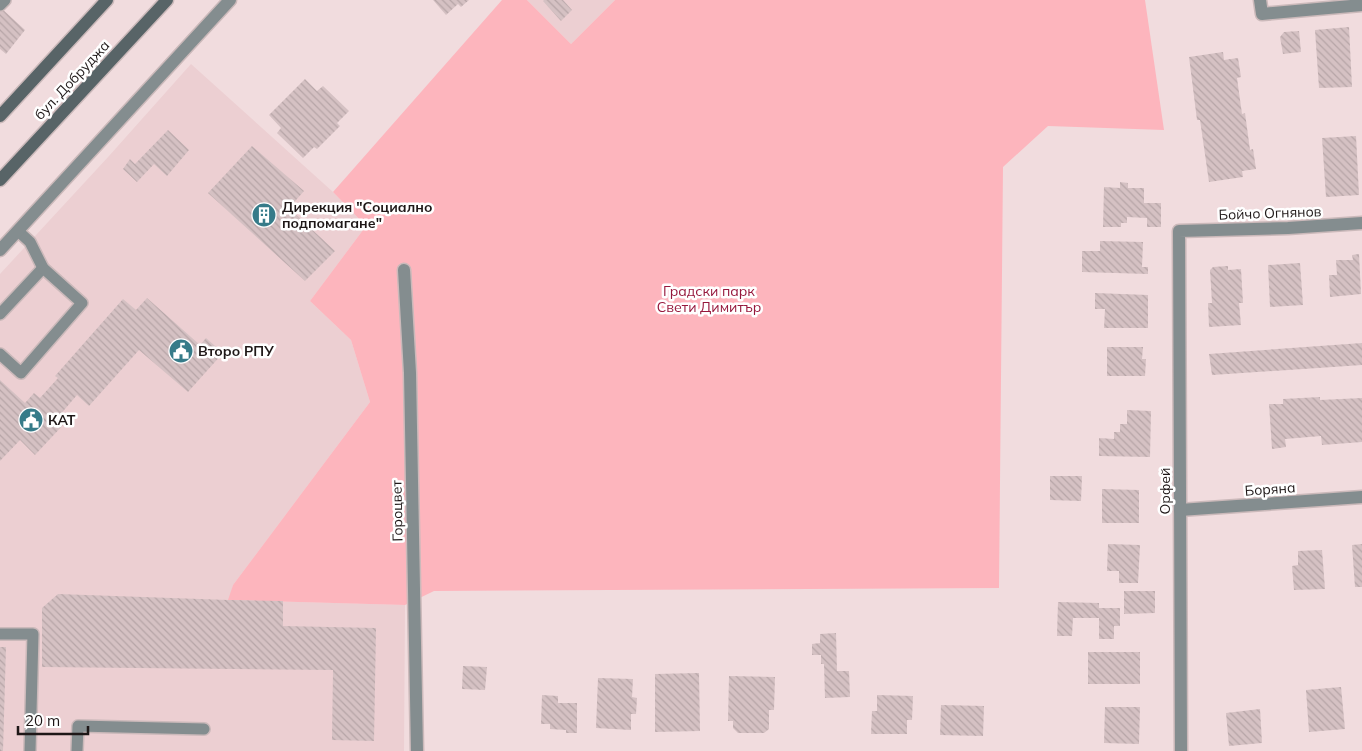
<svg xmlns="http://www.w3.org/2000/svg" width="1362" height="751" viewBox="0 0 1362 751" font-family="Mulish,sans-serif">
	<defs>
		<pattern id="building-back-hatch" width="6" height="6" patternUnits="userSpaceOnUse" patternTransform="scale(1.25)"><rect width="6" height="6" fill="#d5c1c3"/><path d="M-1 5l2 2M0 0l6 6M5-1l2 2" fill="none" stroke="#b6a5a7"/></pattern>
	</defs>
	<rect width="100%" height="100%" fill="#f1dcde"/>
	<!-- built -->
	<g fill="#eccfd2">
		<path d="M527 0H615L571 44Z"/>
		<path d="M191 64 333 192 366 226 310 301 351 340 370 402 233 585 229 600 405 605 404 751H0V274L109 156Z"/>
	</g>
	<!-- park -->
	<path fill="#fdb5bd" d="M502 0H527L571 44 615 0H1145L1164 130 1048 126 1003 167 999 588 434 591 405 605 228 600 233 585 370 402 351 340 310 301 366 226 333 192Z"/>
	<!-- building -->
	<g fill="url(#building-back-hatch)">
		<path d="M433 0H469L461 7 458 4 446 15Z"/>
		<path d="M544 0H563L572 10 561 21 543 1Z"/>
		<path d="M0 7 25 30 6 54 0 49Z"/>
		<path d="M1349 27 1352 87 1319 88 1315 30Z"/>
		<path d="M1299 31 1301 52 1283 54 1280 37 1284 32Z"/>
		<path d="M1223 52 1224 60 1238 58 1241 77 1237 78 1242 114 1245 113 1250 150 1253 149 1256 169 1242 171 1243 177 1209 182 1200 120H1197L1189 57Z"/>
		<path d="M305 79 317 91 323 86 349 111 337 123 340 126 317 149 314 147 303 158 277 133 281 128 269 115Z"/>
		<path d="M168 130 189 150 167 176 154 164 137 182 123 169 130 159 135 164Z"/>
		<path d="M1356 136 1359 195 1326 197 1322 138Z"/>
		<path d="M252 146 304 191 289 208 335 251 305 281 208 193Z"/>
		<path d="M1120 182 1128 183V188H1144V203H1161V227H1147V218L1127 217V223H1121V227H1103L1104 187 1120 188Z"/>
		<path d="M1100 241 1143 242 1142 267H1148V274L1082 272V251H1100Z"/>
		<path d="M1359 254 1361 294 1330 297 1329 275H1337L1336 260H1353L1352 255Z"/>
		<path d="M1300 263 1303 305 1270 307 1268 265Z"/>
		<path d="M1228 266V270L1241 269 1243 303H1239L1241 325 1209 327 1208 303H1212L1210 270 1213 267Z"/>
		<path d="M1095 293 1148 295V328H1104L1105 309H1095Z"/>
		<path d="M147 298 200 345 206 338 223 353 188 392 139 350 89 406 77 395 59 416 65 423 35 455 20 440 0 461V380L25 403 34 393 40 398 58 378 55 376 123 299 136 310Z"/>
		<path d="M1362 343V365L1212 375 1209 354Z"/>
		<path d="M1107 347H1143L1142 359H1146L1145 376H1107Z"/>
		<path d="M1320 397V400L1362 398V442L1322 445 1321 436 1285 439 1286 447 1272 449 1269 404H1283V399Z"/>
		<path d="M1127 410 1151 411 1150 457 1099 456V438L1114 439V432H1120V424H1127Z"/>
		<path d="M1050 476H1082L1081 501 1050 500Z"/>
		<path d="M1102 489 1139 490V523H1102Z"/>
		<path d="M1108 544 1140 545 1138 583H1119V571H1107Z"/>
		<path d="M1362 544V587H1355L1352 545Z"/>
		<path d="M1322 550 1325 589 1294 590 1292 566 1298 565V551Z"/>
		<path d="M1124 591H1155V613L1124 614Z"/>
		<path d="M58 594 228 600 283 601V626L376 628 374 741 332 740 333 670 42 667V608Z"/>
		<path d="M1058 602 1099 603V608H1120V626H1114V639H1099V618H1073L1072 636H1057Z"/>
		<path d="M836 633 837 671H849L850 697 825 698 824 664H821V655H812V644L820 643V634Z"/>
		<path d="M0 647H6L3 751H0Z"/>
		<rect x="1088" y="652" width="52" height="32"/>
		<path d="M463 666 487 667 485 690 462 689Z"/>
		<path d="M699 673 700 731 655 732V674Z"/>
		<path d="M729 676 775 677 774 710H769V729L764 733H738L733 728V721H728Z"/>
		<path d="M598 678 633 679 632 697 637 698 636 714H631V730L596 728Z"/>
		<path d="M1341 687 1345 729 1309 732 1306 690Z"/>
		<path d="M542 695 558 696V703H577V733H566V730L550 729V724H541Z"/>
		<path d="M877 695 913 696 912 720H907V734H871L872 711H877Z"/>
		<path d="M941 705 984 706 983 736 940 735Z"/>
		<path d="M1105 707H1140L1139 744 1104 743Z"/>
		<path d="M1260 709 1262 743 1229 746 1226 713Z"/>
	</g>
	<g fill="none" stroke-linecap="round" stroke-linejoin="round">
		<defs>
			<g id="lane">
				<path d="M0 5 5 0"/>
				<path d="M0 314 43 268"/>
				<path d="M0 354 21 373 82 303 43 268 30 242 18 231"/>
				<path d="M0 634H33L30 751"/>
				<path d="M77 751 78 726 204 729"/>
			</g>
			<g id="street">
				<path d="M1260 0 1262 14 1362 5"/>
				<path d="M0 250 230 0"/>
				<path d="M404 270 410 373 417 751"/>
				<path d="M1180 510 1362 497"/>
				<path d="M1181 751 1179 231 1288 228 1362 223"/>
			</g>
			<g id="secondary">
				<path d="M0 116 107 0"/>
				<path d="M0 180 167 0"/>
			</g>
		</defs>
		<!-- lane casing -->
		<use href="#lane" stroke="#cbb9ba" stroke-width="14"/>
		<!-- street casing -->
		<use href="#street" stroke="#cbb9ba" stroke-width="15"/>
		<!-- secondary casing -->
		<use href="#secondary" stroke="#cbb9ba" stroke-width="15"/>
		<!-- lane -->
		<use href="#lane" stroke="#848d8f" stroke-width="11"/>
		<!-- street -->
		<use href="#street" stroke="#848d8f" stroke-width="12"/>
		<!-- secondary -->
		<use href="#secondary" stroke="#586467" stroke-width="12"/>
	</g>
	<!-- icons -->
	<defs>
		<symbol id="building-disc" viewBox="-11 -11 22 22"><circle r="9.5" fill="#367b89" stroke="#fff"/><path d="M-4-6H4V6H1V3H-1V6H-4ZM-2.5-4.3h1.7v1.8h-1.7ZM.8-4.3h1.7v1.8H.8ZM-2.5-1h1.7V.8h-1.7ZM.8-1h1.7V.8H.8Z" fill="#fff"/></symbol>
		<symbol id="civic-disc" viewBox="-11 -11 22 22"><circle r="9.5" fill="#367b89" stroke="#fff"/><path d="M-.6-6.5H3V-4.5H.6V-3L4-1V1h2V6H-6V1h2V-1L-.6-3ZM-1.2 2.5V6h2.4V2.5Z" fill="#fff"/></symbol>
	</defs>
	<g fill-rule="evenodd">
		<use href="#building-disc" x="250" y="201" width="28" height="28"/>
		<use href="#civic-disc" x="167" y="337" width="28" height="28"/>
		<use href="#civic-disc" x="17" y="406" width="28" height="28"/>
	</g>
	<g text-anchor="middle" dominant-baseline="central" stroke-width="5" stroke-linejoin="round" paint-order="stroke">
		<!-- street labels -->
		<g font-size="14" fill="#1e1717" stroke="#fff">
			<text transform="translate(72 80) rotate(-47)">бул. Добруджа</text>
			<text transform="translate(1270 213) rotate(-2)">Бойчо Огнянов</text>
			<text transform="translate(1270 489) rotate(-4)">Боряна</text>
			<text transform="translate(1165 491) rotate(-90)">Орфей</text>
			<text transform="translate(397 511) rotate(-91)">Гороцвет</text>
		</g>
		<!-- poi labels -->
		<g font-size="14" font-weight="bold" fill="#1e1717" stroke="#fff" text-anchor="start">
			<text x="282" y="207">Дирекция "Социално<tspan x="282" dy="16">подпомагане"</tspan></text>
			<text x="198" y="351">Второ РПУ</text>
			<text x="48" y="420">КАТ</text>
		</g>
		<!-- park labels -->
		<g font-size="14" fill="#96183d" stroke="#fff">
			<text x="709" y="291">Градски парк<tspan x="709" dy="16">Свети Димитър</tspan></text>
		</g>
	</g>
	<!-- scale -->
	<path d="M18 726v8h70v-8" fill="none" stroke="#1e1717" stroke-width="2.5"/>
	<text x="25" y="726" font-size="15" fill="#1e1717" stroke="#ffffff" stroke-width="4" paint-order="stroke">20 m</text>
</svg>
